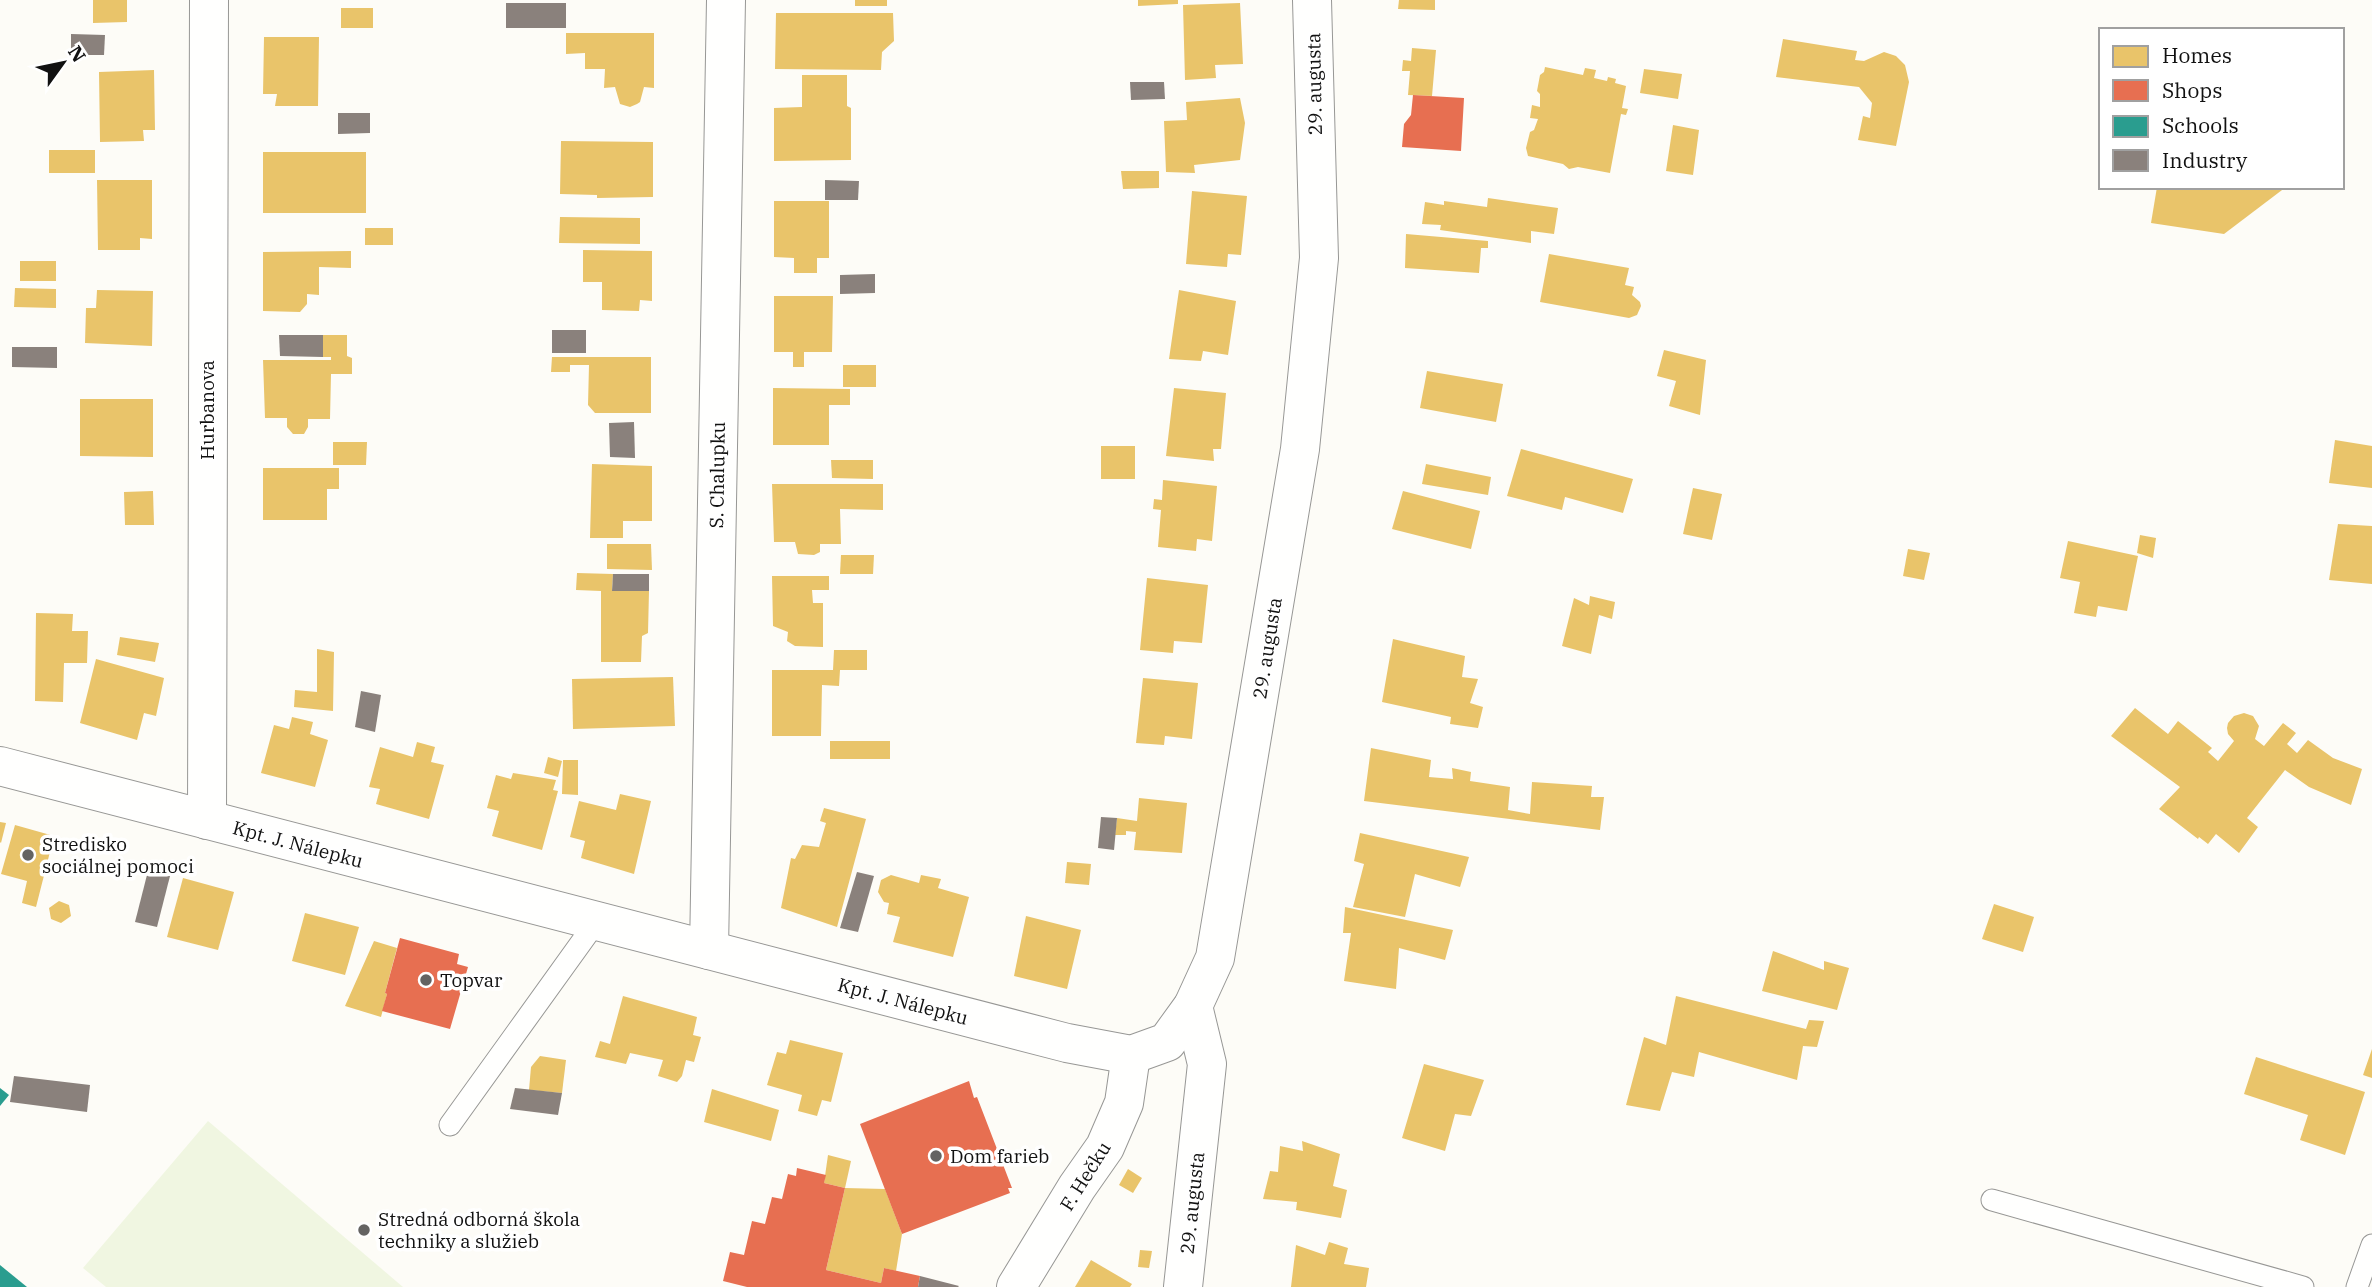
<svg xmlns="http://www.w3.org/2000/svg" width="2372" height="1287" viewBox="0 0 2372 1287" font-family="'IBM Plex Serif',serif">
	<rect width="100%" height="100%" fill="#fdfcf7"/>
	<!-- pitch -->
	<path fill="#f0f6e1" d="M208 1121 403 1287H106L83 1268Z"/>
	<!-- homes -->
	<g fill="#e9c46a">
		<path d="M93 0H127V22L93 23Z"/>
		<rect x="855" y="0" width="32" height="6"/>
		<path d="M1138 0H1178V4L1138 6Z"/>
		<path d="M1399 0H1435V10L1398 9Z"/>
		<path d="M1240 3 1243 64 1215 65 1216 78 1185 80 1183 5Z"/>
		<rect x="341" y="8" width="32" height="20"/>
		<path d="M776 13H893L894 41 882 52 881 70 775 69Z"/>
		<path d="M566 33H654V88L644 87 640 102 637 104 630 107 620 104 615 87 604 88 605 69H585V53L566 54Z"/>
		<path d="M264 37H319L318 106H275L277 94H263Z"/>
		<path d="M1783 39 1857 51 1855 60 1864 61 1884 52 1896 56 1905 65 1909 82 1896 146 1858 140 1863 116 1870 118 1872 103 1859 87 1776 77Z"/>
		<path d="M1412 48 1436 50 1432 96 1408 95 1410 71H1402L1403 60 1411 61Z"/>
		<path d="M1545 67 1583 75 1585 68 1596 70 1594 78 1607 81 1608 77 1616 79 1615 83 1626 86 1622 108 1628 109 1626 115 1621 114 1610 173 1578 167 1569 169 1563 164 1528 156 1526 148 1530 132 1534 130 1538 119 1530 118 1532 105 1540 107V94L1537 91 1540 75 1544 72Z"/>
		<path d="M1644 69 1682 74 1678 99 1640 93Z"/>
		<path d="M154 70 155 130H143L144 141 100 142 99 72Z"/>
		<path d="M802 75H847V106L851 108V160L774 161V108L802 107Z"/>
		<path d="M1240 98 1245 123 1240 160 1194 165 1195 173 1166 172 1164 121 1187 120 1186 102Z"/>
		<path d="M1673 125 1699 130 1693 175 1666 171Z"/>
		<path d="M561 141 653 142V197L597 198V195L560 194Z"/>
		<rect x="49" y="150" width="46" height="23"/>
		<rect x="263" y="152" width="103" height="61"/>
		<path d="M1121 171H1159V188L1123 189Z"/>
		<path d="M97 180H152V239L140 238V250H98Z"/>
		<path d="M2157 187H2286L2224 234 2151 223Z"/>
		<path d="M1192 191 1247 196 1241 255 1228 254 1227 267 1186 264Z"/>
		<path d="M1488 198 1558 208 1554 234 1531 231V243L1440 230 1441 225 1422 224 1425 202 1444 205V201L1487 207Z"/>
		<path d="M774 201H829V258H817V273H794V258L774 257Z"/>
		<path d="M560 217 640 218V244L559 243Z"/>
		<rect x="365" y="228" width="28" height="17"/>
		<path d="M1406 234 1488 241V248H1481L1479 273 1405 268Z"/>
		<path d="M583 250 652 251V301L640 300 639 311 602 310V282H583Z"/>
		<path d="M351 251V268L319 267V295L307 294V304L300 312 263 311V252Z"/>
		<path d="M1549 254 1629 268 1625 285 1634 287 1632 295 1640 302 1641 306 1637 315 1629 318 1540 302Z"/>
		<rect x="20" y="261" width="36" height="20"/>
		<path d="M15 288 56 289V308L14 307Z"/>
		<path d="M97 290 153 291 152 346 85 343 86 308H96Z"/>
		<path d="M1179 290 1236 301 1228 355 1203 351 1201 361 1169 359Z"/>
		<path d="M774 296H833L832 352H804V367H793V352H774Z"/>
		<path d="M323 335H347V356L352 358V374H331L330 419H308V427L304 434H293L287 427V418H265L263 360H331V357H323Z"/>
		<path d="M1664 350 1706 360 1700 415 1669 406 1676 381 1657 376Z"/>
		<path d="M552 357H651V413H595L588 405 589 365H570V372H551Z"/>
		<rect x="843" y="365" width="33" height="22"/>
		<path d="M1427 371 1503 384 1496 422 1420 408Z"/>
		<path d="M773 388 850 389V405H829V445H773Z"/>
		<path d="M1174 388 1226 393 1221 449H1213L1214 461 1166 456Z"/>
		<path d="M80 399H153V457L80 456Z"/>
		<path d="M2335 440 2372 446V488L2329 483Z"/>
		<path d="M333 442H367L366 465H333Z"/>
		<rect x="1101" y="446" width="34" height="33"/>
		<path d="M1521 449 1633 479 1623 513 1565 497 1562 510 1507 496Z"/>
		<path d="M831 460H873V479L832 478Z"/>
		<path d="M592 464 652 466V521H623V538H590Z"/>
		<path d="M1426 464 1491 477 1488 495 1422 484Z"/>
		<path d="M263 468H339V489H327V520H263Z"/>
		<path d="M1163 480 1217 486 1212 541 1197 539 1196 551 1158 547 1161 510 1153 509 1154 499 1162 500Z"/>
		<path d="M772 484H883V510L840 509 841 544H820V552L814 555 798 554 795 542H774Z"/>
		<path d="M1693 488 1722 494 1712 540 1683 534Z"/>
		<path d="M153 491 154 525H125L124 492Z"/>
		<path d="M1403 491 1480 511 1471 549 1392 529Z"/>
		<path d="M2338 524 2372 526V584L2329 580Z"/>
		<path d="M2140 535 2156 538 2153 558 2137 553Z"/>
		<path d="M2068 541 2138 556 2127 611 2098 606 2096 617 2074 613 2080 582 2060 578Z"/>
		<path d="M607 544H651L652 570 607 569Z"/>
		<path d="M1908 549 1930 553 1924 580 1903 576Z"/>
		<path d="M841 555H874L873 574H840Z"/>
		<path d="M577 573 613 574 612 591H649L648 633 642 636 641 662H601V591L576 590Z"/>
		<path d="M772 576H829V590H812L813 603H823V647L795 646 787 641 788 632 773 626Z"/>
		<path d="M1147 578 1208 585 1202 643 1174 641 1173 653 1140 650Z"/>
		<path d="M1590 596 1615 602 1612 619 1599 615 1591 654 1562 646 1574 598 1589 605Z"/>
		<path d="M36 613 73 614 72 631H88L87 663H64L63 702 35 701Z"/>
		<path d="M120 637 159 643 155 662 117 655Z"/>
		<path d="M1393 639 1465 656 1462 677 1478 679 1470 703 1483 707 1478 728 1450 724 1451 717 1382 702Z"/>
		<path d="M317 649 334 652 333 711 294 707 295 690 317 692Z"/>
		<path d="M834 650H867V670H840L839 686 822 685 821 736H772V670H833Z"/>
		<path d="M96 659 164 678 156 716 144 713 137 740 80 723Z"/>
		<path d="M673 677 675 726 573 729 572 679Z"/>
		<path d="M1143 678 1198 683 1192 739 1165 736 1164 745 1136 743Z"/>
		<path d="M2135 708 2168 734 2178 721 2212 748 2208 752 2218 761 2234 741 2228 734 2227 728 2228 723 2234 716 2244 713 2253 716 2259 726 2255 739 2264 746 2283 723 2296 733 2287 744 2297 753 2308 740 2333 758 2362 769 2351 805 2309 787 2285 770 2247 818 2258 827 2239 853 2216 834 2208 844 2199 837 2198 839 2159 809 2180 787 2111 736Z"/>
		<path d="M292 717 313 722 310 734 328 740 315 787 261 773 274 725 289 729Z"/>
		<rect x="830" y="741" width="60" height="18"/>
		<path d="M417 742 435 747 431 762 444 765 429 819 376 804 380 789 369 787 380 747 413 757Z"/>
		<path d="M1371 748 1431 760 1429 777 1453 779 1452 768 1471 772 1470 781 1510 787 1508 810 1530 814 1532 782 1592 786 1591 797H1604L1600 830 1364 801Z"/>
		<path d="M548 757 562 761 558 777 544 773Z"/>
		<path d="M563 760H578V795L562 794Z"/>
		<path d="M513 773 556 780 553 790 558 791 542 850 492 836 499 811 487 808 496 775 511 779Z"/>
		<path d="M620 794 651 801 634 874 581 858 585 841 570 837 579 801 616 810Z"/>
		<path d="M1139 798 1187 803 1182 853 1134 850 1136 832 1126 831V835H1115L1117 818 1137 821Z"/>
		<path d="M824 808 866 819 837 927 781 908 791 858 795 859 802 845 819 847 826 823 820 821Z"/>
		<path d="M0 822 6 823 1 843 0 842Z"/>
		<path d="M15 825 54 836 36 907 22 903 27 881 1 874Z"/>
		<path d="M1360 833 1469 857 1460 887 1415 874 1405 917 1353 907 1364 864 1354 861Z"/>
		<path d="M1067 862 1091 864 1089 885 1065 883Z"/>
		<path d="M891 875 919 883 921 875 941 879 938 888 969 897 953 957 893 942 900 917 887 914 889 903 884 902 878 892 881 880Z"/>
		<path d="M183 878 234 892 218 950 167 937Z"/>
		<path d="M59 901 69 905 71 916 61 923 51 919 49 908Z"/>
		<path d="M1994 904 2034 917 2023 952 1982 939Z"/>
		<path d="M1345 907 1453 930 1445 960 1399 948 1396 989 1344 981 1351 933H1343Z"/>
		<path d="M305 913 359 927 345 975 292 961Z"/>
		<path d="M1026 916 1081 930 1067 989 1014 976Z"/>
		<path d="M374 941 397 948 385 993 387 994 381 1017 345 1006Z"/>
		<path d="M1773 951 1824 970V961L1849 968 1837 1010 1762 991Z"/>
		<path d="M623 996 697 1017 693 1035 701 1037 694 1062 686 1060 682 1076 677 1082 658 1076 663 1060 630 1053 626 1064 595 1057 600 1041 610 1044Z"/>
		<path d="M1676 996 1806 1029 1809 1020 1824 1021 1817 1047 1803 1046 1797 1080 1699 1052 1694 1077 1672 1072 1660 1111 1626 1105 1644 1037 1666 1045Z"/>
		<path d="M790 1040 843 1053 831 1102 822 1100 817 1116 798 1111 802 1095 767 1085 777 1052 786 1054Z"/>
		<path d="M2372 1049V1078L2363 1075Z"/>
		<path d="M540 1056 566 1060 562 1093 529 1090 531 1067Z"/>
		<path d="M2256 1057 2365 1092 2345 1155 2300 1140 2308 1115 2244 1094Z"/>
		<path d="M1424 1064 1484 1080 1471 1116 1455 1114 1445 1151 1402 1138Z"/>
		<path d="M712 1089 779 1110 771 1141 704 1122Z"/>
		<path d="M1302 1141 1340 1154 1333 1186 1347 1190 1341 1218 1296 1210 1297 1202 1263 1199 1270 1171 1278 1172 1280 1146 1303 1151Z"/>
		<path d="M828 1155 851 1161 845 1188 824 1183Z"/>
		<path d="M1128 1169 1142 1178 1133 1193 1119 1185Z"/>
		<path d="M845 1188 885 1189 902 1234 896 1271 884 1268 881 1283 826 1270Z"/>
		<path d="M1329 1242 1348 1248 1344 1264 1369 1268 1366 1287H1291L1296 1245 1325 1255Z"/>
		<path d="M1140 1250 1152 1251 1149 1268 1138 1267Z"/>
		<path d="M1091 1260 1132 1284 1130 1287H1075Z"/>
	</g>
	<!-- shops -->
	<g fill="#e76f51">
		<path d="M1413 95 1464 98 1461 151 1402 147 1404 124 1411 115Z"/>
		<path d="M400 938 459 954 457 964 468 967 450 1029 382 1011 387 994 385 993Z"/>
		<path d="M969 1081 974 1098 977 1097 1012 1188H1008L1010 1193 902 1234 860 1124Z"/>
		<path d="M797 1168 826 1175 824 1183 845 1188 826 1270 881 1283 884 1268 920 1276 918 1287H747L723 1281 730 1252 744 1255 752 1221 765 1224 772 1197 782 1199 788 1174 796 1176Z"/>
	</g>
	<!-- schools -->
	<g fill="#2a9d8f">
		<path d="M0 1088 9 1095 0 1106Z"/>
		<path d="M0 1265 27 1287H0Z"/>
	</g>
	<!-- industry -->
	<g fill="#8a817c">
		<rect x="506" y="3" width="60" height="25"/>
		<path d="M71 34 105 35 104 55H71Z"/>
		<path d="M1130 82H1164L1165 99 1131 100Z"/>
		<path d="M338 113H370V133L338 134Z"/>
		<path d="M825 180 859 181 858 200H825Z"/>
		<path d="M875 274V293L840 294V275Z"/>
		<rect x="552" y="330" width="34" height="23"/>
		<path d="M279 335H323V357L280 356Z"/>
		<path d="M12 347H57V368L12 367Z"/>
		<path d="M634 422 635 458 610 457 609 423Z"/>
		<path d="M613 574H649V591H612Z"/>
		<path d="M361 691 381 695 375 732 355 727Z"/>
		<path d="M1101 817 1117 818 1114 850 1098 848Z"/>
		<path d="M148 871 170 876 157 927 135 922Z"/>
		<path d="M857 872 874 876 858 932 840 928Z"/>
		<path d="M14 1076 90 1085 87 1112 10 1102Z"/>
		<path d="M515 1088 562 1093 558 1115 510 1109Z"/>
		<path d="M920 1276 959 1286 958 1287H918Z"/>
	</g>
	<g fill="none" stroke-linecap="round" stroke-linejoin="round">
		<defs>
			<g id="service">
				<path d="M450 1125 596 922"/>
				<path d="M1992 1200 2303 1287"/>
				<path d="M2357 1287 2372 1245"/>
			</g>
			<g id="minor">
				<path d="M0 766 1067 1043 1131 1055 1167 1042 1193 1006 1215 958 1300 449 1319 258 1312 0"/>
				<path d="M207 820 209 0"/>
				<path d="M709 950 726 0"/>
				<path d="M1016 1287 1077 1187 1105 1147 1124 1103 1131 1055"/>
				<path d="M1183 1287 1207 1064 1193 1006"/>
			</g>
		</defs>
		<!-- service casing -->
		<use href="#service" stroke="#979795" stroke-width="23"/>
		<!-- minor casing -->
		<use href="#minor" stroke="#979795" stroke-width="40"/>
		<!-- service -->
		<use href="#service" stroke="#fffffe" stroke-width="21"/>
		<!-- minor -->
		<use href="#minor" stroke="#fffffe" stroke-width="38"/>
	</g>
	<!-- markers -->
	<g fill="#646362" stroke="#fff" stroke-width="2.5">
		<circle cx="28" cy="855" r="7"/>
		<circle cx="426" cy="980" r="7"/>
		<circle cx="936" cy="1156" r="7"/>
		<circle cx="364" cy="1230" r="7"/>
	</g>
	<g text-anchor="middle" dominant-baseline="central" stroke-width="7" stroke-linejoin="round" paint-order="stroke">
		<!-- street labels -->
		<g font-size="19" fill="#111" stroke="#fff">
			<text transform="translate(1314 84) rotate(-91)">29. augusta</text>
			<text transform="translate(207 410) rotate(-90)">Hurbanova</text>
			<text transform="translate(717 475) rotate(-89)">S. Chalupku</text>
			<text transform="translate(1267 648) rotate(-81)">29. augusta</text>
			<text transform="translate(298 844) rotate(15)">Kpt. J. Nálepku</text>
			<text transform="translate(903 1001) rotate(15)">Kpt. J. Nálepku</text>
			<text transform="translate(1085 1176) rotate(-58)">F. Hečku</text>
			<text transform="translate(1192 1203) rotate(-84)">29. augusta</text>
		</g>
		<!-- poi labels -->
		<g font-size="19" fill="#111" stroke="#fff" text-anchor="start">
			<text x="42" y="844">Stredisko<tspan x="42" dy="22">sociálnej pomoci</tspan></text>
			<text x="440" y="980">Topvar</text>
			<text x="950" y="1156">Dom farieb</text>
			<text x="378" y="1219">Stredná odborná škola<tspan x="378" dy="22">techniky a služieb</tspan></text>
		</g>
	</g>
	<!-- legend -->
	<rect x="2099" y="28" width="245" height="161" fill="#ffffff" stroke="#a0a0a0" stroke-width="2"/>
	<rect x="2113" y="46" width="35" height="21" fill="#e9c46a" stroke="#a0a0a0" stroke-width="2"/>
	<text x="2162" y="63" font-size="21" fill="#111111">Homes</text>
	<rect x="2113" y="80" width="35" height="21" fill="#e76f51" stroke="#a0a0a0" stroke-width="2"/>
	<text x="2162" y="98" font-size="21" fill="#111111">Shops</text>
	<rect x="2113" y="116" width="35" height="21" fill="#2a9d8f" stroke="#a0a0a0" stroke-width="2"/>
	<text x="2162" y="133" font-size="21" fill="#111111">Schools</text>
	<rect x="2113" y="150" width="35" height="21" fill="#8a817c" stroke="#a0a0a0" stroke-width="2"/>
	<text x="2162" y="168" font-size="21" fill="#111111">Industry</text>
	<!-- north arrow -->
	<g transform="translate(63 63) rotate(57)" stroke="#ffffff" stroke-width="5" paint-order="stroke">
	<path d="M0-5L12 26L0 18L-12 26Z" fill="#111111"/>
	<text y="-10" font-size="19" font-weight="bold" text-anchor="middle" fill="#111111">N</text>
	</g>
</svg>
